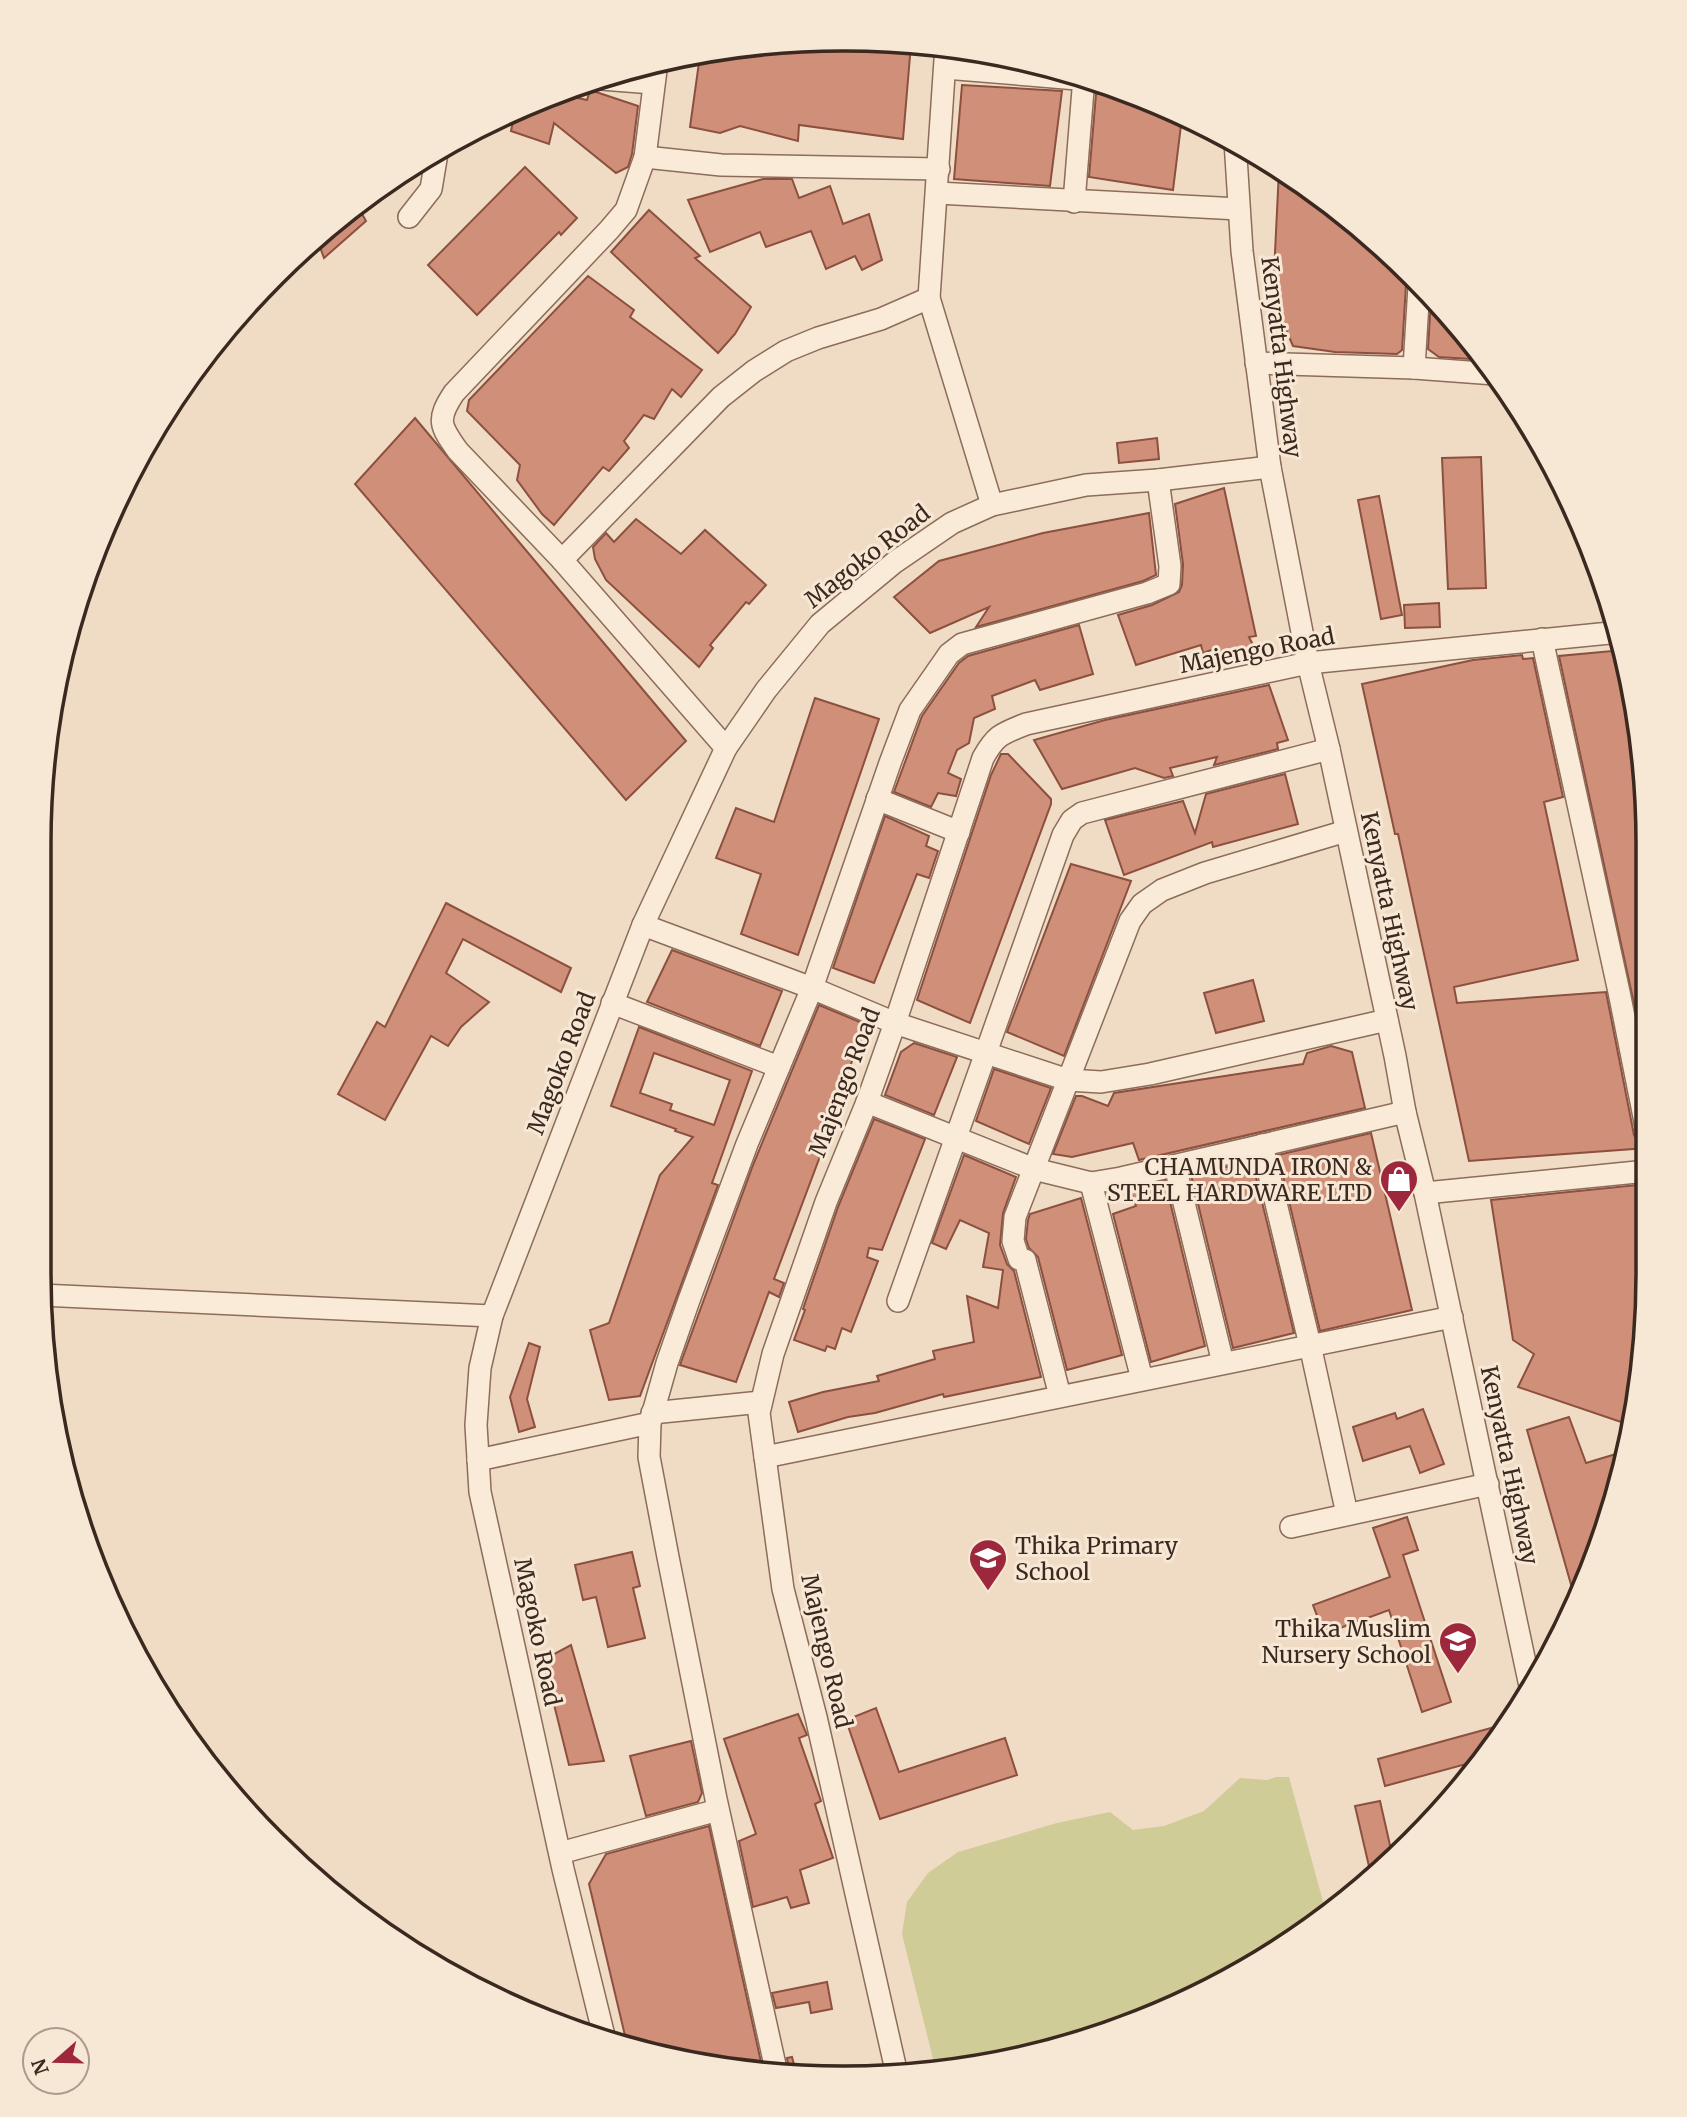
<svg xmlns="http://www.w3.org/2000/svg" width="1687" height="2117" viewBox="0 0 1687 2117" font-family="Merriweather,serif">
	<rect width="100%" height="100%" fill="#f0dcc5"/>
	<!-- green -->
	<path fill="#cfcc98" d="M1276 1777H1289L1327 1916 1200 1995 1001 2063 935 2067 902 1934 907 1902 928 1873 958 1852 1057 1823 1110 1812 1133 1830 1164 1826 1204 1811 1240 1778 1267 1780Z"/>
	<!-- building -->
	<g fill="#cf8f79" stroke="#8c503f" stroke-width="2" fill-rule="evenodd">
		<path d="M790 40 911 44 903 139 799 125 798 141 740 126 720 133 690 127 700 55Z"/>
		<path d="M962 85 1062 91 1050 186 954 179Z"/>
		<path d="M1111 89 1127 92 1182 117 1173 190 1089 177 1096 94 1106 93Z"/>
		<path d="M590 90 638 106 632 154 628 167 616 173 554 123 549 144 511 131 515 111 560 94 587 100Z"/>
		<path d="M525 167 577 218 561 235 559 232 477 315 428 265Z"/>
		<path d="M1279 170 1374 238 1410 277 1406 285 1402 350 1397 354 1335 352 1293 346 1274 303 1273 294Z"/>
		<path d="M763 179H792L799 198 830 186 843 224 869 214 882 260 862 270 855 256 826 269 811 231 766 247 760 232 710 252 688 200Z"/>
		<path d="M356 203 366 221 324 258 317 239Z"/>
		<path d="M649 210 700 256 695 258 751 307 735 334 718 353 611 252Z"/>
		<path d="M588 276 634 310 630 317 702 370 681 397 672 389 654 419 644 415 624 441 629 448 609 471 603 467 554 525 542 514 517 480 520 465 467 411 469 400Z"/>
		<path d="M1431 299 1482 353 1486 360 1439 357 1428 349Z"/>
		<path d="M415 418 686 741 626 800 355 484Z"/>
		<path d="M1157 438 1159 459 1119 463 1117 443Z"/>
		<path d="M1481 457 1486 588 1448 589 1442 458Z"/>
		<path d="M1224 488 1256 636 1249 637 1254 647 1220 660 1217 648 1203 653 1201 645 1136 665 1118 615 1152 605 1179 592 1182 585 1183 564 1175 504Z"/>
		<path d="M1379 496 1402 615 1381 619 1358 500Z"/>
		<path d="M1149 513 1156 575 1143 581 976 627 989 607 930 633 894 597 939 561 1043 533Z"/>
		<path d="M636 519 681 554 705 530 766 585 749 604 746 602 710 645 713 648 699 667 606 580 595 559 593 547 606 533 614 542Z"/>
		<path d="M1439 603 1440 627 1405 628 1404 605Z"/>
		<path d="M1079 625 1093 674 1040 690 1035 680 992 696 995 709 974 718 969 743 957 750 948 773 961 779 956 796 938 793 931 807 894 792 922 716 959 663 968 656Z"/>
		<path d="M1623 650 1647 791V1064L1559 656Z"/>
		<path d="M1522 655 1523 659 1533 658 1563 797 1544 802 1578 960 1454 987 1457 1003 1606 992 1634 1135 1638 1141 1647 1145V1148L1469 1161 1398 834H1395L1362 684 1473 660Z"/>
		<path d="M1269 685 1288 740 1277 743 1278 749 1214 765 1217 757 1170 768 1173 776 1164 778 1135 768 1062 789 1034 740 1105 720Z"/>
		<path d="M815 698 879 719 798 955 741 934 761 874 716 858 736 808 774 822Z"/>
		<path d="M1001 754H1008L1051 799V804L970 1023 917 1000 991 775Z"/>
		<path d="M1285 774 1298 824 1213 847 1212 842 1124 875 1105 820 1183 801 1195 833 1206 794Z"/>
		<path d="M885 816 929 836 926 846 938 851 929 878 917 874 874 983 833 968Z"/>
		<path d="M1071 864 1131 881 1064 1056 1007 1032Z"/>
		<path d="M446 903 571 968 561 992 463 939 446 973 489 1002 461 1027 448 1046 431 1036 385 1120 338 1094 377 1022 385 1027Z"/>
		<path d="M672 950 782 991 760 1046 647 1002Z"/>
		<path d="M1253 980 1264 1021 1216 1033 1204 993Z"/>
		<path d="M819 1005 867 1025 829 1117 834 1119 774 1279 784 1283 779 1297 769 1292 736 1382 680 1365 753 1165Z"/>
		<path d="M639 1027 752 1071 712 1183 718 1185 640 1396 609 1400 590 1330 609 1323 660 1175 693 1137 675 1131 676 1129 611 1106ZM654 1053 730 1080 714 1125 670 1110 672 1104 640 1093Z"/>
		<path d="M914 1043 957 1057 934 1115 885 1095 901 1052Z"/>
		<path d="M1331 1046 1352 1052 1365 1108 1139 1160 1133 1143 1072 1157 1053 1154 1076 1096H1082L1108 1106 1114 1093 1303 1064 1307 1053Z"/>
		<path d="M994 1069 1051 1088 1029 1144 976 1121Z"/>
		<path d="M874 1119 925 1139 882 1250 869 1248 867 1257 878 1261 851 1332 842 1328 835 1349 827 1346 825 1351 794 1340 805 1310 803 1309 838 1207Z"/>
		<path d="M1371 1133 1412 1310 1320 1331 1278 1155Z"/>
		<path d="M964 1155 1016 1177 1003 1213 1000 1245 1007 1264 1014 1271 1041 1377 944 1397 943 1394 875 1413 848 1417 798 1432 789 1402 823 1392 879 1381 877 1376 935 1359 933 1351 974 1342 967 1296 998 1308 1003 1270 983 1267 989 1233 960 1220 946 1249 932 1243Z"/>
		<path d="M1252 1161 1294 1333 1233 1348 1191 1175Z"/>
		<path d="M1165 1181 1205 1346 1151 1362 1113 1214 1136 1206 1130 1189Z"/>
		<path d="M1647 1184V1326L1633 1409 1624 1423 1518 1387 1534 1354 1513 1340 1491 1200Z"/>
		<path d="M1081 1198 1122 1355 1067 1370 1038 1257 1029 1248 1026 1239 1028 1220 1030 1214Z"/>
		<path d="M529 1343 540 1347 527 1399 535 1427 519 1432 510 1397Z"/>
		<path d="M1423 1409 1444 1464 1420 1473 1410 1446 1363 1461 1353 1427 1395 1413 1397 1419Z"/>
		<path d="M1569 1417 1586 1463 1626 1451 1621 1481 1576 1602 1527 1430Z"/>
		<path d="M1407 1517 1418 1550 1403 1555 1451 1702 1422 1712 1389 1610 1324 1634 1313 1605 1390 1577 1373 1528Z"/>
		<path d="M632 1552 640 1586 633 1588 645 1638 608 1647 596 1597 583 1600 575 1565Z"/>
		<path d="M571 1645 604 1761 569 1765 543 1660Z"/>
		<path d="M876 1708 899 1772 1005 1738 1017 1775 880 1819 846 1720Z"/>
		<path d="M798 1714 807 1735 799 1738 821 1801 815 1804 833 1858 800 1870 809 1903 791 1908 787 1897 753 1907 739 1841 756 1834 724 1739Z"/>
		<path d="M1491 1728 1495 1743 1485 1759 1385 1786 1378 1759Z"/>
		<path d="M691 1741 702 1793 698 1802 646 1816 630 1756Z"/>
		<path d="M1380 1801 1392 1854 1371 1875 1355 1806Z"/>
		<path d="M709 1826 763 2071 627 2044 589 1884 606 1854Z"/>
		<path d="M827 1982 832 2009 811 2013 809 2002 776 2008 772 1993Z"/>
		<path d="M792 2057 797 2076H790L787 2058Z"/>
	</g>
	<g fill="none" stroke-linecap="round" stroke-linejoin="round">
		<defs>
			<g id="minor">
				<path d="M657 62 645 157 626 210 609 230 454 393C436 420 440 426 458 451L562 560 726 748"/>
				<path d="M945 68 1101 81"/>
				<path d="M601 79 653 83"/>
				<path d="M1235 141 1242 251 1270 467 1308 663 1329 749 1395 1056 1405 1112 1425 1193 1530 1686"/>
				<path d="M645 157 721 165 939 169"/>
				<path d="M937 193 1239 209"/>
				<path d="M1074 202 1084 77"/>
				<path d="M409 217 431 189 437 153"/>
				<path d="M929 298 992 505"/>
				<path d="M1256 363 1414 368 1495 374"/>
				<path d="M1414 368 1419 286"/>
				<path d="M562 560 721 397 754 371 786 351 818 338 881 319 929 298 946 45"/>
				<path d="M1542 639 1619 992 1647 1132"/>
				<path d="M877 799 959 832"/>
				<path d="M643 925 812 988 895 1023 1068 1080 1101 1082 1150 1074 1387 1020"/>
				<path d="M612 1003 779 1067"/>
				<path d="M867 1102 1034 1169 1091 1183 1121 1178 1405 1112"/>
				<path d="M1262 1145 1310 1345 1347 1514"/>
				<path d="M1175 1166 1223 1363"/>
				<path d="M1091 1183 1142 1379"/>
				<path d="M1425 1193 1647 1171"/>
				<path d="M41 1295 492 1316"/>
				<path d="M898 1301 1063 835 1072 820 1082 813 1329 749"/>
				<path d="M1060 1396 1025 1260 1019 1259 1013 1241 1015 1217 1130 921 1142 904 1162 890 1205 873 1346 831"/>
				<path d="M652 1413 761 1402"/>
				<path d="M765 1457 1452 1317"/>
				<path d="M478 1460 650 1423"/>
				<path d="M1291 1527 1488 1484"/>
				<path d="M560 1853 718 1810"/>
				<path d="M605 2040 563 1869 480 1492 476 1425 480 1368 492 1316 643 925 726 748 766 690 820 624 895 562 952 523 992 505 1086 485 1158 480 1270 467"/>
				<path d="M896 2070 816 1717 783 1589 759 1413 773 1354 826 1202 867 1102 895 1023 983 758C996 735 1001 734 1026 724L1308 663 1620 632"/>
				<path d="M777 2074 716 1799 668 1557 649 1457 650 1423 667 1363 689 1300 747 1144 812 988 890 763 910 710 949 654 962 644 1147 593 1169 584 1170 566 1158 480"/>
			</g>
		</defs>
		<!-- minor casing -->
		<use href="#minor" stroke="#8c6c5a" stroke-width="24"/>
		<!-- minor -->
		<use href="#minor" stroke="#faebd9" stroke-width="21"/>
	</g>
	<!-- icons -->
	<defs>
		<symbol id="shop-pin" viewBox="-11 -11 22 30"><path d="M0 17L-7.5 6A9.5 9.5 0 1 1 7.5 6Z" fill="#9d283c" stroke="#f7e7d5"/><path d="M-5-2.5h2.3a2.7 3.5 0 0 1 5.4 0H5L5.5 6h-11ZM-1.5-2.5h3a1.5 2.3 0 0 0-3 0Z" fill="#fff"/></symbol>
		<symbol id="school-pin" viewBox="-11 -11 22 30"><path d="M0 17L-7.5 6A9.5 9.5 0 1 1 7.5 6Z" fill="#9d283c" stroke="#f7e7d5"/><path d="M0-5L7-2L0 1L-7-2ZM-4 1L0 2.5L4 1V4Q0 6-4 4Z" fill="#fff"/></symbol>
	</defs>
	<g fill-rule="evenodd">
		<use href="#shop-pin" x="1377" y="1157" width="44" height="60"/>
		<use href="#school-pin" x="966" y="1536" width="44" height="60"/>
		<use href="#school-pin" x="1436" y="1619" width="44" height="60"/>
	</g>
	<g text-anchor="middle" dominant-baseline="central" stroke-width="6" stroke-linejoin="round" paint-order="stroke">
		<!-- street labels -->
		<g font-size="23" fill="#3b281f" stroke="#f7e7d5">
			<text transform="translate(1282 357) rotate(83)">Kenyatta Highway</text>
			<text transform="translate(867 556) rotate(-38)">Magoko Road</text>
			<text transform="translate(1257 650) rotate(-11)">Majengo Road</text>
			<text transform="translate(1390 911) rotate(78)">Kenyatta Highway</text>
			<text transform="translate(561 1063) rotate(-69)">Magoko Road</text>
			<text transform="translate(844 1082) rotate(-69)">Majengo Road</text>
			<text transform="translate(1510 1465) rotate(78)">Kenyatta Highway</text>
			<text transform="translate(538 1632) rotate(78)">Magoko Road</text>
			<text transform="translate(827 1651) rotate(77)">Majengo Road</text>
		</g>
		<!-- poi labels -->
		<g font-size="23" fill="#3b281f" stroke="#f7e7d5" text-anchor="end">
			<text x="1372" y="1166">CHAMUNDA IRON &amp;<tspan x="1372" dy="26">STEEL HARDWARE LTD</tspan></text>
			<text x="1015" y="1545" text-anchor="start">Thika Primary<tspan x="1015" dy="26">School</tspan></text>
			<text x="1431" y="1628">Thika Muslim<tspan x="1431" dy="26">Nursery School</tspan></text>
		</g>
	</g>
	<!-- crop -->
	<path d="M0 0H1687V2117H0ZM843 51H844A792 792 0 0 1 1636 843V1274A792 792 0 0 1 844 2066H843A792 792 0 0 1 51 1274V843A792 792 0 0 1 843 51Z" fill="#f7e7d5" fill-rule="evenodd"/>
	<path fill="none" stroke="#3b281f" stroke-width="3.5" d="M843 51H844A792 792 0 0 1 1636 843V1274A792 792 0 0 1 844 2066H843A792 792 0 0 1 51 1274V843A792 792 0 0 1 843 51Z"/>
	<!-- north arrow -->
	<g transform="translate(56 2061) rotate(250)"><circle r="33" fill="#f7e7d5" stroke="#ac9b8c" stroke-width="2"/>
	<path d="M0-5L12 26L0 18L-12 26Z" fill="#9d283c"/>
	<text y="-10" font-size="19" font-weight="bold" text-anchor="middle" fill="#3b281f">N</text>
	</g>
</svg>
